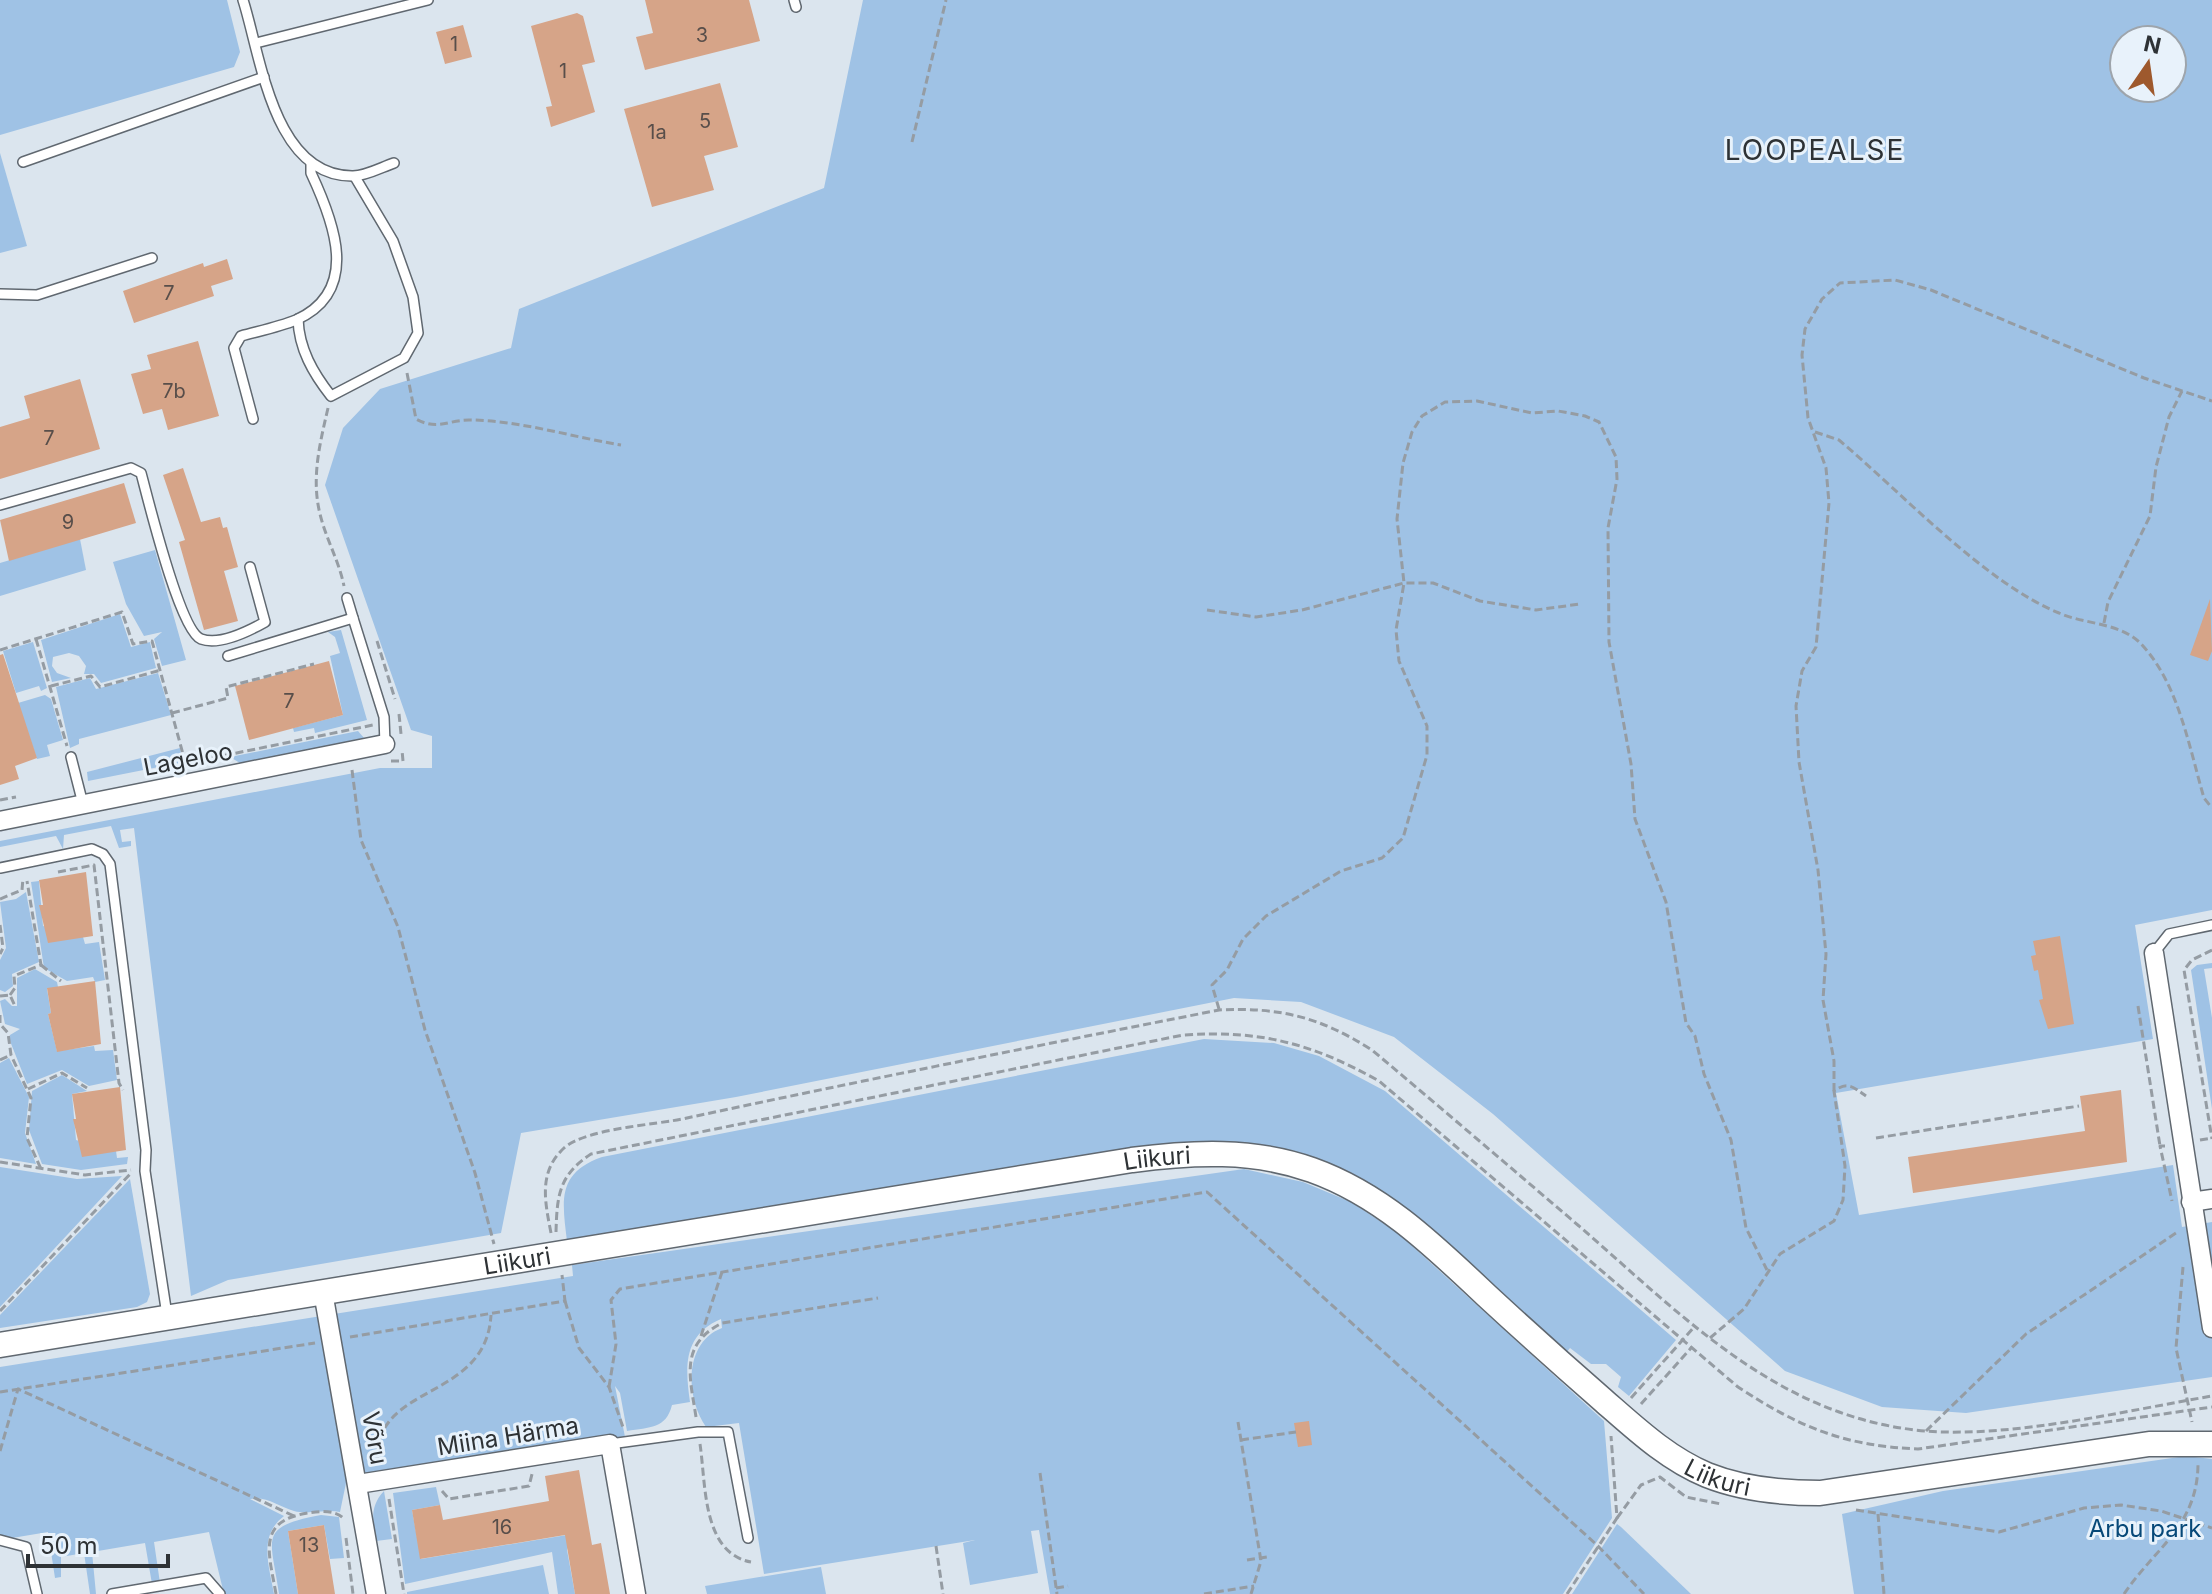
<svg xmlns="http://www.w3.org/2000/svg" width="2212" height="1594" viewBox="0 0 2212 1594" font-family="Inter,sans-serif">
	<rect width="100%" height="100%" fill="#dbe5ee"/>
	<!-- green -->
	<g fill="#9fc2e5" fill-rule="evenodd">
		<path d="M0 0H227L240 52 234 67 0 135Z"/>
		<path d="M863 0H2212V910L2135 925 2153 1039 1836 1093 1859 1215 2173 1165 2182 1227 2212 1222V1377L1966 1413 1882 1407 1785 1371 1493 1114 1394 1037 1301 1002 1234 998 736 1097 521 1133 501 1233 228 1280 191 1296 134 828 120 830 122 842 131 841V846L119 848 111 826 64 835 63 849 56 836 0 847V841L380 768H432V736L411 730 325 485 343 428 380 389 511 348 519 309 824 188ZM2124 40H2172V88H2124Z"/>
		<path d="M0 153 27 246 0 253Z"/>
		<path d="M80 539 86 570 0 596V563Z"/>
		<path d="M155 550 186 660 162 666 154 639 162 632 144 636 126 604 113 562Z"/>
		<path d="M120 614 131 647 150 642 156 668 101 683 94 674H84L86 666 79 656 69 653 53 657 52 666 57 673 71 678 52 682 41 640Z"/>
		<path d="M341 630 367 720 315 733 314 728 294 732 293 728 343 715 330 656 340 653 335 637 328 632Z"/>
		<path d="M33 642 47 688 41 691 39 686 16 693 3 651Z"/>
		<path d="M158 673 171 715 79 739V744L70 748 56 687 90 678 96 689Z"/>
		<path d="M45 695 51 699 63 740 47 745 50 756 37 759 18 703Z"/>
		<path d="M358 731 364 738 240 763 230 757Z"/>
		<path d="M180 748 182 759 179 763 88 781 87 772Z"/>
		<path d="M39 881 43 926 83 937 85 944 99 942 105 980 95 982 93 977 67 981 44 968 31 882Z"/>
		<path d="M26 892 39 962 12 974 13 986 5 992 0 990V960L6 948 0 902 16 899Z"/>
		<path d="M2212 963V968L2204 969 2212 1018V1109L2191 970 2197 965Z"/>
		<path d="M35 969 57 982 58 987 47 989 51 1013 48 1014 57 1051 94 1046 95 1051 113 1050 117 1080 89 1086 62 1070 27 1084 10 1041V1035L20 1029 5 1024 0 1001 5 999 12 1006H17V978Z"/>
		<path d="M1204 1039 1274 1043 1319 1056 1385 1091 1676 1340 1629 1396 1618 1387 1621 1377 1606 1364H1591L1570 1348 1566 1353 1456 1254 1270 1150 567 1241C562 1200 557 1173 602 1157Z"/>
		<path d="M9 1058 29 1097 25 1133 36 1164 0 1158V1063Z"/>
		<path d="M62 1075 87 1091 72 1094 76 1140 116 1151 117 1158 128 1157 127 1164 81 1170 42 1164 29 1130 32 1091Z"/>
		<path d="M0 1167 77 1179 122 1176 0 1307Z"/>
		<path d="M1244 1169 1303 1182 1351 1202 1398 1233 1604 1421 1612 1518 1563 1594H1050L1039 1530 1031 1531 1038 1573 970 1585 963 1543 975 1540 764 1574 739 1423 706 1427C685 1397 684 1342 722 1328L721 1319C683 1335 685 1367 690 1402L672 1405C666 1429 650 1427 627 1431L620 1393 615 1386 625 1437 346 1483 340 1512C325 1509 308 1515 294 1511 278 1506 267 1496 250 1499L284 1516C258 1536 269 1565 274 1594H224L209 1532 154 1542 160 1583 152 1584 145 1543 92 1552 96 1594H90L84 1553 61 1557V1577L55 1578 48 1532 0 1540V1367L573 1276 572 1265Z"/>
		<path d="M130 1179 150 1294 147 1302 137 1307 0 1328V1315Z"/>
		<path d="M2186 1456 2212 1459V1594H1854L1842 1514 1943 1491Z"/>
		<path d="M436 1487 440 1505 412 1510 421 1559 573 1534 567 1550 575 1594H558L552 1552 405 1584 393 1493Z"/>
		<path d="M384 1491 392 1539 376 1541C373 1521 369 1507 384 1491Z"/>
		<path d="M321 1515 339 1517 344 1558 330 1559 324 1525 288 1531 298 1594H279C271 1537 257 1527 321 1515Z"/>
		<path d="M1617 1524 1621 1527 1691 1594H1572Z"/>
		<path d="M543 1565 549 1594H407V1592Z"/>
		<path d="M821 1567 826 1594H707L705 1586Z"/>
	</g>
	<!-- building -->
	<g fill="#d6a488">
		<path d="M645 0H749L760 41 645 70 636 37 653 33Z"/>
		<path d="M577 13 583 16 595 62 582 65 595 112 551 127 546 107 552 106 531 26Z"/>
		<path d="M463 25 472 57 445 64 436 32Z"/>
		<path d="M720 83 738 147 704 156 714 190 652 207 624 109Z"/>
		<path d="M227 259 233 279 211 286 214 296 134 323 123 291 203 263 204 267Z"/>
		<path d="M198 341 219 416 168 430 162 409 143 414 131 374 151 369 147 355Z"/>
		<path d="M80 379 100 449 0 479V427L30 418 24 396Z"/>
		<path d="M183 468 201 522 220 517 223 528 227 527 238 567 224 571 238 621 204 630 179 542 185 540 163 475Z"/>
		<path d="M124 483 136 523 9 561 0 520Z"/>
		<path d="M2210 599 2212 651 2208 661 2190 655Z"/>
		<path d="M3 654 37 758 15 766 19 779 0 785V655Z"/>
		<path d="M329 661 343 715 249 740 235 686Z"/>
		<path d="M86 872 93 936 48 943 39 905H43L39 880Z"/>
		<path d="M2060 936 2074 1024 2048 1029 2039 1000 2043 999 2038 970 2034 971 2031 956 2036 955 2033 941Z"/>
		<path d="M95 981 101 1044 57 1052 48 1014 51 1013 47 988Z"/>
		<path d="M120 1087 126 1150 82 1157 73 1119H76L72 1094Z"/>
		<path d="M2121 1090 2127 1162 1913 1193 1908 1157 2085 1131 2080 1096Z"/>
		<path d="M1309 1421 1312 1445 1298 1447 1294 1423Z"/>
		<path d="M579 1470 592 1545 601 1543 610 1594H575L565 1535 420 1559 412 1510 440 1505 443 1520 549 1501 545 1476Z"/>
		<path d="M324 1525 335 1594H298L288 1531Z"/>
	</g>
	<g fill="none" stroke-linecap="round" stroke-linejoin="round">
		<defs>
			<g id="lane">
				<path d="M243 0C261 56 273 177 353 176 366 176 382 167 394 163"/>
				<path d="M794 0 796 7"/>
				<path d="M256 43 428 0"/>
				<path d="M23 162 264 77"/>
				<path d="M0 294 37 295 152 258"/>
				<path d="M298 319C299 349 313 373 331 396L404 358 418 333 413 297 393 241 355 177"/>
				<path d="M253 419 234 348 241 336C259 331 279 327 296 320 361 291 334 222 311 173V163"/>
				<path d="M0 505 131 468 141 473C148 499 180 631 201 639 220 646 249 631 265 622L250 567"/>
				<path d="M347 598 353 618"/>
				<path d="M228 656 353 618 384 717 385 744"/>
				<path d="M71 757 83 804"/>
				<path d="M0 868 92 849 103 854 110 864 146 1150 145 1171 167 1315"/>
				<path d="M2154 953 2169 934 2212 925"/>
				<path d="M610 1444 698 1432H728L748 1538"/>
				<path d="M0 1540 26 1547 37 1594"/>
				<path d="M112 1594 206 1578 220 1594"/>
			</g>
			<g id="street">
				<path d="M0 821 385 744"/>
				<path d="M2154 953 2212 1328"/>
				<path d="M2191 1202 2212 1199"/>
				<path d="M323 1292 376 1594"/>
				<path d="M358 1484 610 1444 636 1594"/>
			</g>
			<g id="secondary">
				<path id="s1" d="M0 1345 1132 1160C1193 1152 1253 1149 1312 1170 1382 1195 1434 1246 1487 1296 1526 1332 1565 1367 1604 1401 1636 1429 1668 1459 1707 1475 1742 1489 1783 1493 1820 1493L2149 1444H2212"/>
			</g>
		</defs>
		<!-- lane casing -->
		<use href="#lane" stroke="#606870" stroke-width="12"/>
		<!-- street casing -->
		<use href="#street" stroke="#606870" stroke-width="21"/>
		<!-- secondary casing -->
		<use href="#secondary" stroke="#606870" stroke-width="27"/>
		<!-- path -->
		<g stroke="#959ca3" stroke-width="3" stroke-dasharray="8 4" stroke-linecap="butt">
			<path d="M912 142 946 0"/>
			<path d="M407 373 416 419C438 431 447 420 469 420 518 420 572 437 621 445"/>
			<path d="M328 408C320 443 311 478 320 514 326 539 339 561 344 586"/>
			<path d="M1815 432 1839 440C1902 493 1985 583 2059 613 2086 625 2122 622 2143 646 2179 686 2189 747 2204 798L2212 808"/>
			<path d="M1207 610 1256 617 1302 610 1404 583H1433L1480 601 1536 610 1580 604"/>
			<path d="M2104 623 2108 602 2150 516 2156 467 2169 417 2182 391"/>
			<path d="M36 639 67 746"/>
			<path d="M377 641 395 699"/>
			<path d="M0 650 122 612 133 644 152 641 186 765"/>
			<path d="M51 686 91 676 100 687 161 670"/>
			<path d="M172 713 228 698 226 687 314 664"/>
			<path d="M399 714 401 734"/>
			<path d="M212 758 373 725"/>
			<path d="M391 761H403L402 750"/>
			<path d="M352 770 361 840 398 927 425 1030 475 1173 494 1244"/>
			<path d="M0 800 16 797"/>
			<path d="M58 872 94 865 119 1083 123 1090"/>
			<path d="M0 899 22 890 23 878"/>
			<path d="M0 925 3 948 0 954"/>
			<path d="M2212 950 2192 960 2184 970 2212 1139"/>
			<path d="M41 965 61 981"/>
			<path d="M10 995 15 988 14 976 41 965 27 881"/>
			<path d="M0 996 10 995 15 1006"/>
			<path d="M2138 1006 2160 1146"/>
			<path d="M1219 1009 1212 985 1227 970 1243 939 1266 916 1341 871 1382 858 1403 838 1427 755V726L1399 661 1396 630 1404 583 1397 519 1403 463 1412 432 1422 416 1445 402 1477 401 1532 413 1558 411 1585 416 1599 422 1616 457 1617 479 1608 528 1609 642 1631 764 1635 819 1666 902 1686 1023 1695 1036 1704 1074 1731 1140 1746 1228 1767 1270"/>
			<path d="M0 1015V1024L8 1033 11 1055 31 1098 27 1138 41 1169"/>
			<path d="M0 1060 11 1055"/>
			<path d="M28 1089 62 1073 87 1088"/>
			<path d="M1834 1091V1061L1823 1000 1826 954 1818 870 1799 762 1796 706 1802 671 1816 647 1829 503 1826 468 1808 418 1802 355 1805 329 1822 299 1840 283 1895 280 1931 290 2144 378 2212 401"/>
			<path d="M1876 1138 2079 1106"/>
			<path d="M2200 1140 2212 1138"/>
			<path d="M2165 1146H2160L2172 1201"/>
			<path d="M0 1162 85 1175 131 1170"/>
			<path d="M556 1232C557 1195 559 1175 591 1154L1183 1035C1261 1030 1311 1043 1379 1081L1738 1387C1799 1427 1844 1446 1918 1449L2212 1407"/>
			<path d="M551 1233C545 1202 538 1172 564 1148 587 1128 656 1125 687 1118 864 1080 1041 1045 1219 1010 1280 1007 1320 1017 1372 1050 1441 1108 1510 1167 1579 1226 1684 1317 1779 1418 1925 1431 2013 1438 2124 1411 2212 1396"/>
			<path d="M2183 1267 2176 1348 2192 1422"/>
			<path d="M565 1301 579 1348 609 1387 624 1430"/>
			<path d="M0 1311 132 1172"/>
			<path d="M701 1336 722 1272"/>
			<path d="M350 1337 565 1301 562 1275"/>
			<path d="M1710 1338 1744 1309 1780 1254 1834 1221 1843 1200 1845 1166 1834 1091C1848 1081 1853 1087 1866 1096"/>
			<path d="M609 1387 616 1344 611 1300 620 1289 1207 1192 1598 1546 1644 1594"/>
			<path d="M0 1392 315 1343"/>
			<path d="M1631 1398 1695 1326"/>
			<path d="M1641 1404 1692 1347"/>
			<path d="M696 1417C690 1377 679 1345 722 1323L878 1298"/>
			<path d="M1238 1422 1261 1561 1251 1594"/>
			<path d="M1926 1431 2026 1334 2179 1231"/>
			<path d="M1241 1440 1296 1432"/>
			<path d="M700 1444C706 1484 702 1553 751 1562"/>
			<path d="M0 1451 18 1389 294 1516"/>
			<path d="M378 1463C371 1382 486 1403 491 1315"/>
			<path d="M1040 1473 1057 1594"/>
			<path d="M442 1491 449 1499 529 1486 532 1474"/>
			<path d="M389 1499 404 1594"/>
			<path d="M1856 1510 1999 1532 2084 1508 2121 1505 2161 1511 2212 1528"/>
			<path d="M1878 1514 1884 1594"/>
			<path d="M1617 1518 1641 1485 1660 1477 1686 1497 1721 1504"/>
			<path d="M346 1538 353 1594"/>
			<path d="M936 1546 943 1594"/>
			<path d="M1247 1560 1267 1557"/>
			<path d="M1056 1588 1068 1586"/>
			<path d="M276 1594C269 1553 256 1521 308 1513 321 1511 335 1510 343 1518"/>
			<path d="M1204 1594 1254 1586"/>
			<path d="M1567 1594 1617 1518 1611 1436"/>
			<path d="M2124 1594C2155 1548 2197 1526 2198 1465"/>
		</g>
		<!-- lane -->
		<use href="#lane" stroke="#fff" stroke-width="9"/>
		<!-- street -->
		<use href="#street" stroke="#fff" stroke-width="18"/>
		<!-- secondary -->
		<use href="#secondary" stroke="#fff" stroke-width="24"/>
	</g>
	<g text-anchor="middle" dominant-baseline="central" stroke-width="6" stroke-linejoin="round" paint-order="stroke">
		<!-- number labels -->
		<g font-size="20" fill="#584e4a">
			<text x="702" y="35">3</text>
			<text x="454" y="44">1</text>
			<text x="563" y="71">1</text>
			<text x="705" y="121">5</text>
			<text x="657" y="132">1a</text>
			<text x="169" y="293">7</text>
			<text x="174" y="391">7b</text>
			<text x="49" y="438">7</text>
			<text x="68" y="522">9</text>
			<text x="289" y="701">7</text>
			<text x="502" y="1527">16</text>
			<text x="309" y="1545">13</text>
		</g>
		<!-- street labels -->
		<g font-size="24" fill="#2e3235" stroke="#e8f2fb">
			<text transform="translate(188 759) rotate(-11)">Lageloo</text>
			<text stroke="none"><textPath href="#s1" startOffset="1172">Liikuri</textPath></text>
			<text stroke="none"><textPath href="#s1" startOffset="524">Liikuri</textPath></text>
			<text transform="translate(508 1436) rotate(-9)">Miina Härma</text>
			<text transform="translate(375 1438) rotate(80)">Võru</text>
			<text stroke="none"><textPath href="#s1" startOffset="1842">Liikuri</textPath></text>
		</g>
		<!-- park labels -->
		<g font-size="24" fill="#064878" stroke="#e8f2fb">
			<text x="2145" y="1528">Arbu park</text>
		</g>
		<!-- quarter labels -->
		<g font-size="28" letter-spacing="2" fill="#2e3235" stroke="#e8f2fb">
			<text x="1815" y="150">LOOPEALSE</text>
		</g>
	</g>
	<!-- north arrow -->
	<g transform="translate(2148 64) rotate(13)"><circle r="38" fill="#e8f2fb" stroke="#9ea5ac" stroke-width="2"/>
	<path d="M0-6L14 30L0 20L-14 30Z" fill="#9e592d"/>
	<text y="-12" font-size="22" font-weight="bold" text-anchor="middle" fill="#2e3235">N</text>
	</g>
	<!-- scale -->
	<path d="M28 1554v12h140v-12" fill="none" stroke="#2e3235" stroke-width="4"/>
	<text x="40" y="1554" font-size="24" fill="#2e3235" stroke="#e8f2fb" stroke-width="6" paint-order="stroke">50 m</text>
</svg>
